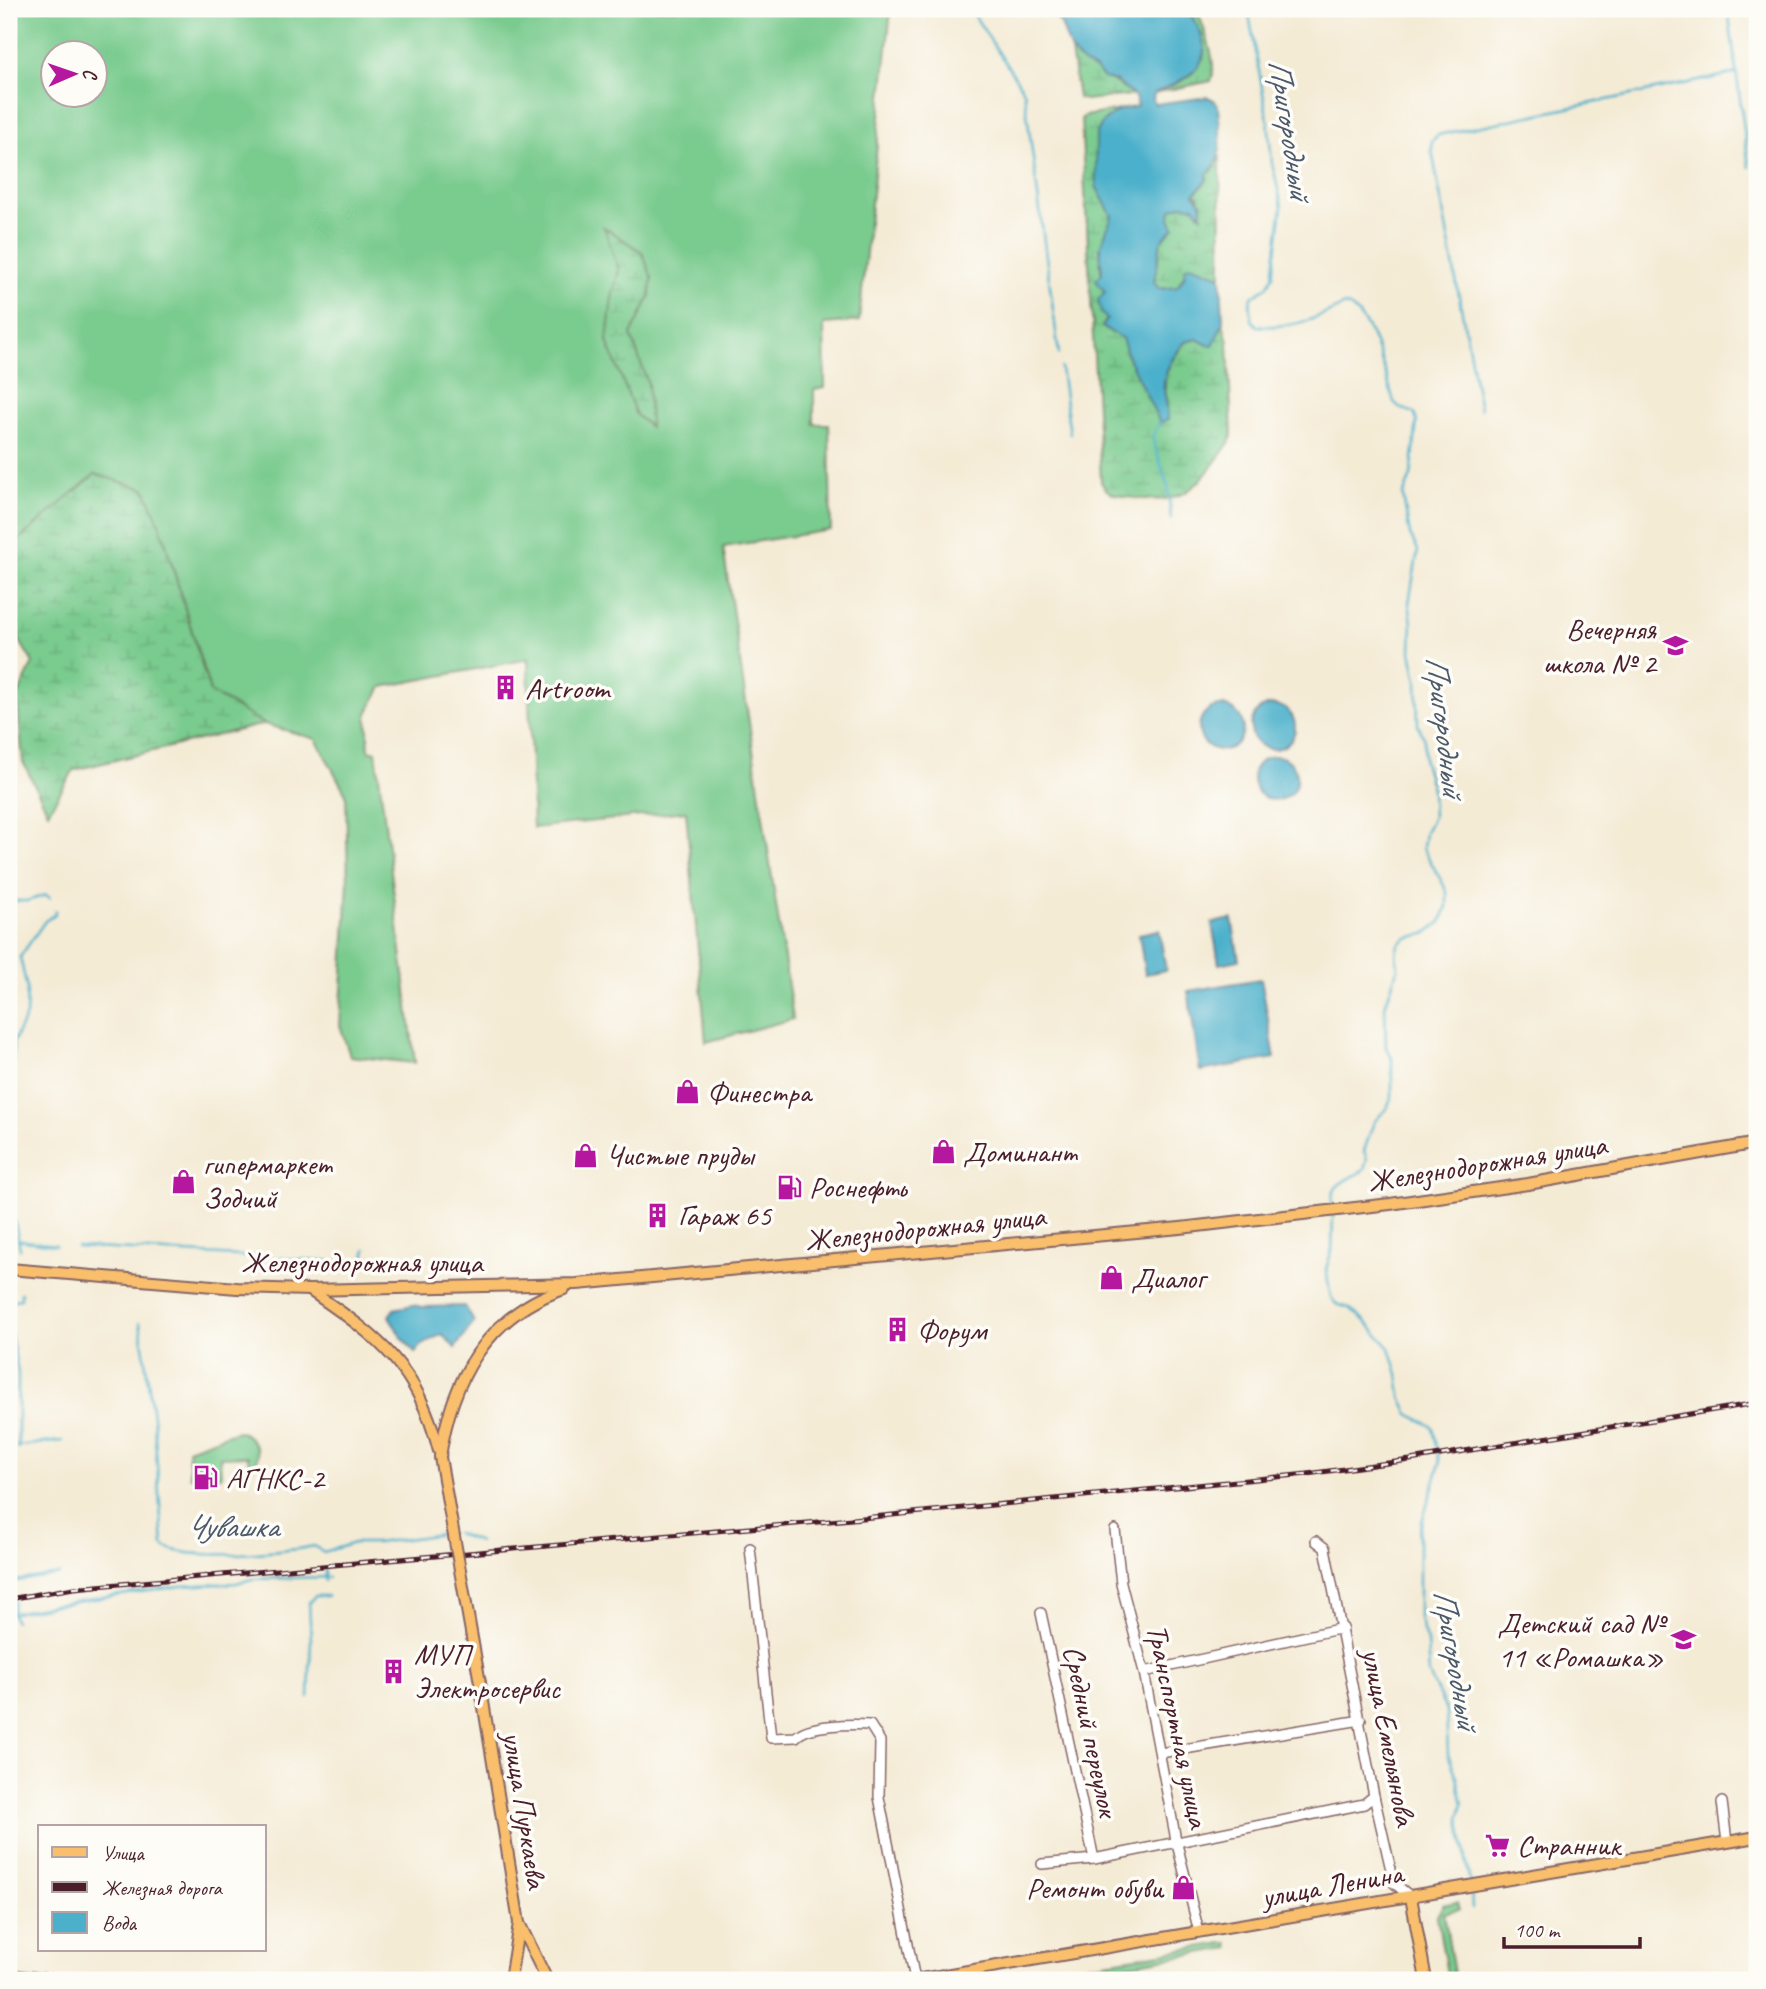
<svg xmlns="http://www.w3.org/2000/svg" width="1766" height="1989" viewBox="0 0 1766 1989" font-family="Caveat,sans-serif">
	<defs>
		<pattern id="wetland-marsh" width="20" height="14" patternUnits="userSpaceOnUse" patternTransform="scale(1.75)"><rect width="20" height="14" fill="#79cb8e"/><path d="M1 5h8M5 5V1M11 12h8M15 12V8" fill="none" stroke="#6aae7b"/></pattern>
	</defs>
	<rect width="100%" height="100%" fill="#fdfcf7"/>
	<filter id="ink" filterUnits="userSpaceOnUse"><feTurbulence type="fractalNoise" baseFrequency=".0143" numOctaves="2"/><feDisplacementMap in="SourceGraphic" scale="14" xChannelSelector="R" yChannelSelector="G"/><feConvolveMatrix kernelMatrix="1 2 1 2 8 2 1 2 1" color-interpolation-filters="sRGB"/></filter>
	<filter id="wash" filterUnits="userSpaceOnUse"><feTurbulence type="fractalNoise" baseFrequency=".00686" numOctaves="4" result="noise"/><feDisplacementMap in="SourceGraphic" scale="28" xChannelSelector="R" yChannelSelector="G"/><feGaussianBlur stdDeviation="1.57" result="paint"/><feColorMatrix in="noise" values="0 0 0 0 0 0 0 0 0 0 0 0 0 0 0 0 0 1.4 0 .05"/><feComposite in="paint" operator="in"/></filter>
	<g filter="url(#wash)">
		<rect width="100%" height="100%" fill="#f4ebd5"/>
		<!-- grass -->
		<g fill="#79cb8e" stroke="#62755c" stroke-width="2" fill-rule="evenodd">
			<path d="M9 9H891L859 321 824 324 825 388 814 390V424H829L831 530 723 547 793 1019 706 1042 686 811 533 828 528 659 382 687 367 713 369 751H376L415 1063 350 1056 340 1025 348 882 346 794 316 739 264 724 210 692 160 525 145 489 9 548V177L17 143 9 79ZM52 52H94V94H52Z"/>
			<path d="M237 1431C255 1435 266 1458 249 1471L248 1456 220 1457 221 1476 190 1477 188 1449Z"/>
			<path d="M1457 1902 1459 1910 1444 1913 1455 1980H1448L1437 1916 1443 1905Z"/>
			<path d="M1224 1943H1228L1230 1948 1044 1978 1043 1972Z"/>
		</g>
		<!-- wetland -->
		<g fill="url(#wetland-marsh)" stroke="#62755c" stroke-width="2">
			<path d="M1186 9H1197C1203 27 1219 64 1211 81L1154 93C1180 82 1193 80 1205 53L1194 17Z"/>
			<path d="M1071 51C1090 70 1113 78 1132 95L1085 100 1078 98Z"/>
			<path d="M1119 110 1103 122 1096 134V186L1112 216 1100 263 1107 319 1102 327 1122 338 1129 360 1168 405C1160 376 1168 365 1185 342L1197 339 1208 345H1212L1223 323 1228 342 1232 436 1229 443C1197 487 1187 507 1128 497 1115 495 1107 494 1101 482L1081 119 1085 116Z"/>
			<path d="M1220 156 1221 276 1190 265 1177 287 1159 289 1154 282 1161 241 1171 209 1181 205 1194 206 1200 214 1199 196 1194 194 1207 180V174L1212 171Z"/>
			<path d="M604 227 642 252 652 278 650 296 631 335 648 384 650 427 636 415 607 341 612 298 619 270Z"/>
			<path d="M95 474 145 489 160 525 210 692 264 724 74 770 48 812 23 762 17 697 33 663 9 623V548Z"/>
		</g>
		<!-- water -->
		<g fill="#4cb0cb" stroke="#4b687b" stroke-width="2">
			<path d="M1049 9H1186C1222 56 1201 74 1154 93L1153 99 1155 104 1208 97 1214 100 1218 106C1219 128 1227 159 1207 174V180L1194 194 1201 202 1202 216 1194 206 1181 205 1171 209 1170 218 1174 227 1161 241 1154 282 1159 289 1177 287 1184 277 1185 269 1190 265 1221 276 1223 323 1213 345H1208L1197 339 1185 342C1175 354 1162 372 1164 389 1165 399 1168 408 1168 419L1160 423 1129 360 1122 338 1102 327 1107 319 1101 313 1098 299 1105 292 1096 281 1102 273 1100 248 1112 216 1096 186V134L1103 122 1119 110 1135 107 1137 105 1135 97 1116 81 1104 78 1095 69 1083 63 1071 51 1061 24Z"/>
			<circle cx="1273" cy="727" r="22"/>
			<circle cx="1221" cy="728" r="22"/>
			<circle cx="1275" cy="778" r="22"/>
			<path d="M1232 919 1239 960 1219 964 1212 923Z"/>
			<path d="M1159 930 1166 970 1145 974 1139 934Z"/>
			<path d="M1261 979 1275 1058 1200 1071 1188 991Z"/>
			<path d="M413 1305 422 1307 465 1306 474 1322 455 1348 442 1334 421 1346 415 1353 400 1335 389 1316 394 1309Z"/>
		</g>
		<g fill="none" stroke-linecap="round" stroke-linejoin="round">
			<!-- stream -->
			<g stroke="#4cb0cb" stroke-width="2.5">
				<path d="M970 9 1024 91 1059 354"/>
				<path d="M1248 9 1268 121 1272 163 1282 206 1273 276 1267 287 1253 296 1250 302 1252 320 1257 326C1293 328 1314 320 1345 305 1372 314 1386 376 1394 402L1400 408 1414 413 1417 421 1411 476 1403 496 1410 535 1418 550 1409 603 1412 623 1411 651 1417 681 1418 725 1424 738V762L1432 789 1433 817 1425 832 1423 848 1447 891V906L1441 922 1425 934 1406 938 1398 945 1396 954 1398 967 1385 1006 1386 1048 1392 1058V1097L1387 1108 1374 1122 1364 1151 1367 1159 1364 1170C1344 1182 1329 1183 1332 1209"/>
				<path d="M1728 9 1749 167"/>
				<path d="M1061 368 1070 434"/>
				<path d="M1480 409 1432 151V141L1438 135 1737 73"/>
				<path d="M1160 423 1152 437 1168 487 1171 519"/>
				<path d="M9 874 12 881 9 896 15 901H27L46 895 50 898"/>
				<path d="M13 1069V1043L26 1016 27 989 20 957 45 921 55 914V910"/>
				<path d="M9 1106 10 1094"/>
				<path d="M1333 1215 1332 1250 1326 1269 1331 1298 1336 1304 1349 1308 1364 1320 1390 1348 1398 1374 1401 1397 1409 1414 1433 1427 1440 1463 1419 1532V1618L1427 1642 1429 1674 1446 1710 1448 1754 1457 1777 1463 1804 1459 1818 1470 1883"/>
				<path d="M9 1216 15 1222 20 1249"/>
				<path d="M18 1240 56 1245"/>
				<path d="M77 1247 363 1263 366 1249"/>
				<path d="M9 1305 14 1300 21 1299V1293"/>
				<path d="M140 1323 154 1424 163 1545C183 1562 288 1552 314 1546L324 1552 354 1543H376L450 1533"/>
				<path d="M9 1324 18 1373V1448"/>
				<path d="M17 1446 62 1441"/>
				<path d="M456 1533 479 1542"/>
				<path d="M325 1571V1581"/>
				<path d="M16 1581 59 1574"/>
				<path d="M9 1584 16 1581 15 1571"/>
				<path d="M14 1601 12 1613 15 1621"/>
				<path d="M9 1614 54 1605 181 1586 236 1583 253 1579 329 1577"/>
				<path d="M309 1697 311 1640 309 1602 315 1596H327"/>
				<path d="M1471 1890 1472 1908"/>
			</g>
		</g>
	</g>
	<g filter="url(#ink)">
		<g fill="none" stroke-linecap="round" stroke-linejoin="round">
			<defs>
				<g id="minor">
					<path d="M1115 1530 1121 1583 1144 1672 1176 1840 1199 1932"/>
					<path d="M1316 1541 1325 1548 1374 1796 1394 1883 1411 1897"/>
					<path d="M750 1548 771 1738 796 1737C808 1724 852 1724 870 1725L880 1741 879 1797 915 1980"/>
					<path d="M1041 1613 1094 1859"/>
					<path d="M1144 1672 1343 1628"/>
					<path d="M1160 1753 1361 1720"/>
					<path d="M1722 1802 1727 1842"/>
					<path d="M1042 1864 1094 1859 1364 1804 1374 1796"/>
				</g>
				<g id="major">
					<path d="M9 1269 237 1288 310 1290 577 1284 1180 1228 1390 1204 1528 1184 1757 1143"/>
					<path d="M311 1291C381 1339 417 1366 439 1451"/>
					<path d="M440 1457C451 1381 487 1314 564 1289"/>
					<path d="M480 1683 519 1923 547 1980"/>
					<path d="M1411 1897 1426 1980"/>
					<path d="M9 1975 55 1980"/>
					<path d="M510 1980 519 1923"/>
					<path d="M915 1980 1757 1837"/>
				</g>
			</defs>
			<!-- minor casing -->
			<use href="#minor" stroke="#866666" stroke-width="12"/>
			<!-- major casing -->
			<use href="#major" stroke="#866666" stroke-width="14"/>
			<!-- minor -->
			<use href="#minor" stroke="#fff" stroke-width="9"/>
			<!-- major -->
			<use href="#major" stroke="#f9bf6d" stroke-width="10"/>
			<defs>
				<path id="rail" d="M9 1599 74 1588 852 1519 1307 1474 1410 1460 1757 1403"/>
			</defs>
			<!-- rail casing -->
			<use href="#rail" stroke="#4a1f2b" stroke-width="5"/>
			<!-- rail -->
			<use href="#rail" stroke="#fdfcf7" stroke-width="2.5" stroke-dasharray="8" stroke-linecap="butt"/>
			<defs>
				<path id="major-bridge" d="M440 1457 480 1683"/>
			</defs>
			<!-- major-bridge casing -->
			<use href="#major-bridge" stroke="#866666" stroke-width="14" stroke-linecap="butt"/>
			<!-- major-bridge -->
			<use href="#major-bridge" stroke="#f9bf6d" stroke-width="10"/>
		</g>
	</g>
	<!-- icons -->
	<defs>
		<symbol id="school-bare" viewBox="-9 -9 18 18"><path d="M0-5L7-2L0 1L-7-2ZM-4 1L0 2.5L4 1V4Q0 6-4 4Z" fill="#b5179e" stroke="#fdfcf7" stroke-width="2.5" paint-order="stroke"/></symbol>
		<symbol id="building-bare" viewBox="-9 -9 18 18"><path d="M-4-6H4V6H1V3H-1V6H-4ZM-2.5-4.3h1.7v1.8h-1.7ZM.8-4.3h1.7v1.8H.8ZM-2.5-1h1.7V.8h-1.7ZM.8-1h1.7V.8H.8Z" fill="#b5179e" stroke="#fdfcf7" stroke-width="2.5" paint-order="stroke"/></symbol>
		<symbol id="shop-bare" viewBox="-9 -9 18 18"><path d="M-5-2.5h2.3a2.7 3.5 0 0 1 5.4 0H5L5.5 6h-11ZM-1.5-2.5h3a1.5 2.3 0 0 0-3 0Z" fill="#b5179e" stroke="#fdfcf7" stroke-width="2.5" paint-order="stroke"/></symbol>
		<symbol id="fuel-bare" viewBox="-9 -9 18 18"><path d="M-5.5-6h7V0h2V4h1.3V-2.5L3-4.5l.8-.8L6-3V5H2.5V1h-1V6h-7ZM-4.2-4.7v3.2H.2V-4.7Z" fill="#b5179e" stroke="#fdfcf7" stroke-width="2.5" paint-order="stroke"/></symbol>
		<symbol id="supermarket-bare" viewBox="-9 -9 18 18"><path d="M-6-5.5h2.5l.6 2H6L4.5 2H-2.5L-4.4-4H-6ZM-1.5 3.2a1.3 1.3 0 1 0 .1 0ZM3 3.2a1.3 1.3 0 1 0 .1 0Z" fill="#b5179e" stroke="#fdfcf7" stroke-width="2.5" paint-order="stroke"/></symbol>
	</defs>
	<g fill-rule="evenodd">
		<use href="#school-bare" x="1658" y="628" width="35" height="35"/>
		<use href="#building-bare" x="488" y="670" width="35" height="35"/>
		<use href="#shop-bare" x="670" y="1074" width="35" height="35"/>
		<use href="#shop-bare" x="926" y="1134" width="35" height="35"/>
		<use href="#shop-bare" x="568" y="1138" width="35" height="35"/>
		<use href="#shop-bare" x="166" y="1164" width="35" height="35"/>
		<use href="#fuel-bare" x="772" y="1170" width="35" height="35"/>
		<use href="#building-bare" x="640" y="1198" width="35" height="35"/>
		<use href="#shop-bare" x="1094" y="1260" width="35" height="35"/>
		<use href="#building-bare" x="880" y="1312" width="35" height="35"/>
		<use href="#fuel-bare" x="188" y="1460" width="35" height="35"/>
		<use href="#school-bare" x="1666" y="1622" width="35" height="35"/>
		<use href="#building-bare" x="376" y="1654" width="35" height="35"/>
		<use href="#supermarket-bare" x="1480" y="1828" width="35" height="35"/>
		<use href="#shop-bare" x="1166" y="1870" width="35" height="35"/>
	</g>
	<g text-anchor="middle" dominant-baseline="central" stroke-width="7" stroke-linejoin="round" paint-order="stroke">
		<!-- poi labels -->
		<g font-size="30" fill="#4a1f2b" stroke="#fdfcf7" text-anchor="start">
			<text x="1656" y="629" text-anchor="end">Вечерняя<tspan x="1656" dy="34">школа № 2</tspan></text>
			<text x="525" y="688">Artroom</text>
			<text x="707" y="1092">Финестра</text>
			<text x="963" y="1152">Доминант</text>
			<text x="606" y="1155">Чистые пруды</text>
			<text x="203" y="1164">гипермаркет<tspan x="203" dy="34">Зодчий</tspan></text>
			<text x="809" y="1187">Роснефть</text>
			<text x="678" y="1215">Гараж 65</text>
			<text x="1131" y="1278">Диалог</text>
			<text x="917" y="1330">Форум</text>
			<text x="226" y="1478">АГНКС-2</text>
			<text x="1664" y="1623" text-anchor="end">Детский сад №<tspan x="1664" dy="34">11 «Ромашка»</tspan></text>
			<text x="414" y="1654">МУП<tspan x="414" dy="34">Электросервис</tspan></text>
			<text x="1517" y="1845">Странник</text>
			<text x="1163" y="1888" text-anchor="end">Ремонт обуви</text>
		</g>
		<!-- street labels -->
		<g font-size="30" fill="#4a1f2b" stroke="#fdfcf7">
			<text transform="translate(1487 1163) rotate(-9)">Железнодорожная улица</text>
			<text transform="translate(925 1228) rotate(-6)">Железнодорожная улица</text>
			<text x="362" y="1262">Железнодорожная улица</text>
			<text transform="translate(1178 1726) rotate(78)">Транспортная улица</text>
			<text transform="translate(1091 1731) rotate(78)">Средний переулок</text>
			<text transform="translate(1389 1737) rotate(79)">улица Емельянова</text>
			<text transform="translate(525 1810) rotate(81)">улица Пуркаева</text>
			<text transform="translate(1332 1885) rotate(-10)">улица Ленина</text>
		</g>
		<!-- water labels -->
		<g font-size="32" font-style="italic" fill="#4b596b" stroke="#fdfcf7">
			<text transform="translate(1290 129) rotate(81)">Пригородный</text>
			<text transform="translate(1445 726) rotate(83)">Пригородный</text>
			<text x="232" y="1526">Чувашка</text>
			<text transform="translate(1456 1659) rotate(80)">Пригородный</text>
		</g>
	</g>
	<!-- margin -->
	<rect width="1766" height="1989" fill="none" stroke="#fdfcf7" stroke-width="35"/>
	<!-- legend -->
	<rect x="38" y="1825" width="228" height="126" fill="#fdfcf7" stroke="#b5a4a5" stroke-width="2"/>
	<rect x="52" y="1847" width="35" height="10" fill="#f9bf6d" stroke="#b5a4a5" stroke-width="2"/>
	<text x="102" y="1860" font-size="21" fill="#4a1f2b">Улица</text>
	<rect x="52" y="1882" width="35" height="10" fill="#4a1f2b" stroke="#b5a4a5" stroke-width="2"/>
	<text x="102" y="1895" font-size="21" fill="#4a1f2b">Железная дорога</text>
	<rect x="52" y="1912" width="35" height="21" fill="#4cb0cb" stroke="#b5a4a5" stroke-width="2"/>
	<text x="102" y="1930" font-size="21" fill="#4a1f2b">Вода</text>
	<!-- north arrow -->
	<g transform="translate(74 74) rotate(88)"><circle r="33" fill="#fdfcf7" stroke="#b5a4a5" stroke-width="2"/>
	<path d="M0-5L12 26L0 18L-12 26Z" fill="#b5179e"/>
	<text y="-10" font-size="19" font-weight="bold" text-anchor="middle" fill="#4a1f2b">С</text>
	</g>
	<!-- scale -->
	<path d="M1504 1937v10h136v-10" fill="none" stroke="#4a1f2b" stroke-width="3.5"/>
	<text x="1514" y="1937" font-size="21" fill="#4a1f2b" stroke="#fdfcf7" stroke-width="5" paint-order="stroke">100 m</text>
</svg>
